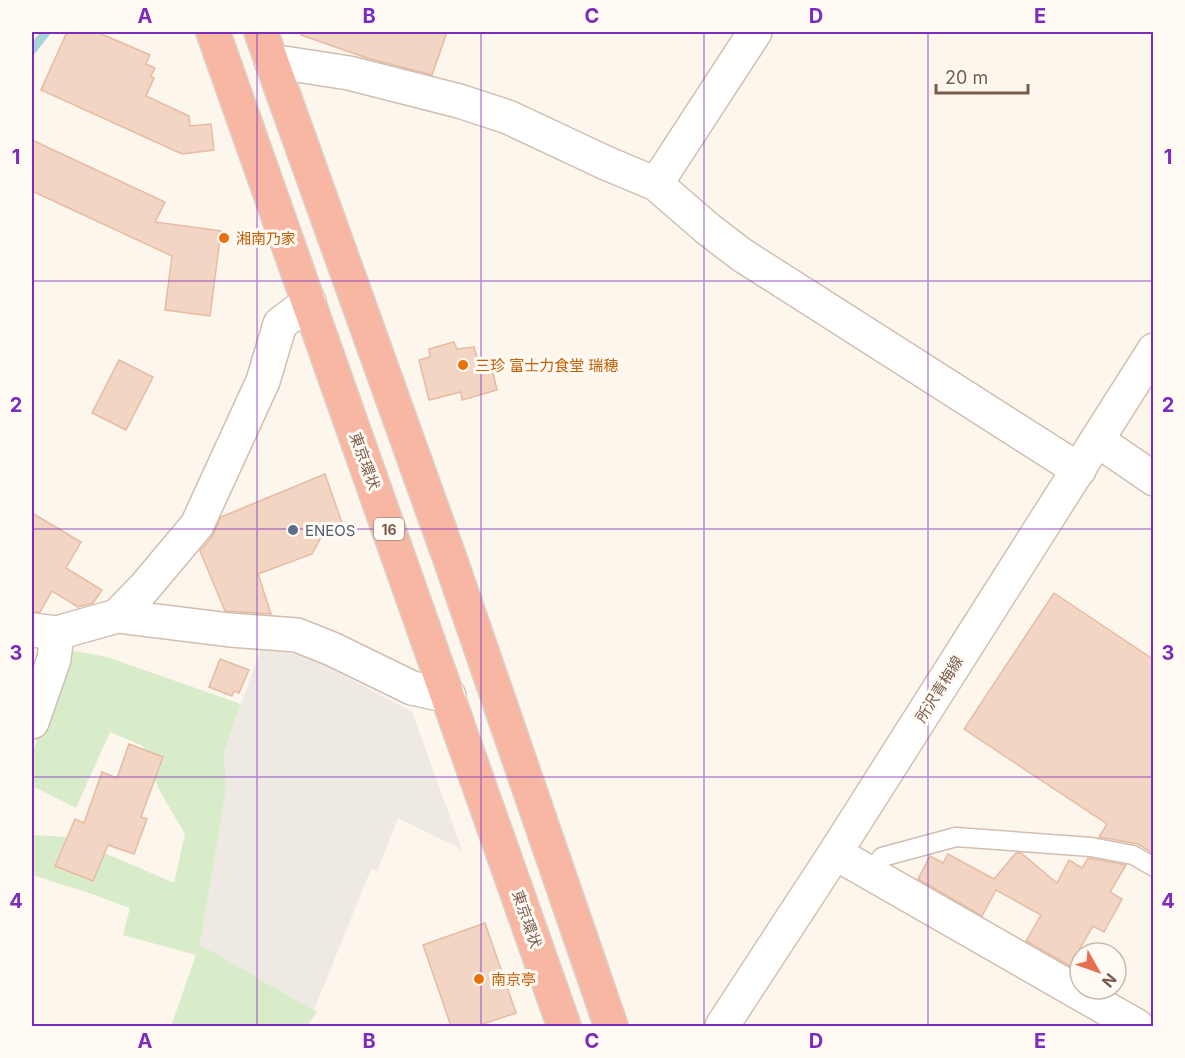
<svg xmlns="http://www.w3.org/2000/svg" width="1185" height="1058" viewBox="0 0 1185 1058" font-family="Inter,'Noto Sans JP',sans-serif">
	<rect width="100%" height="100%" fill="#fdf6ec"/>
	<!-- industrial -->
	<path fill="#efe9e4" d="M261 648 308 656 412 712 462 850 460 852 459 848 398 818 377 871 371 869 314 1010 200 946 226 790 224 752Z"/>
	<!-- green -->
	<path fill="#d8ecc9" d="M68 650 107 657 241 704 224 752 226 790 200 945 317 1012 307 1026H171L196 955 123 935 130 908 86 892 32 875V835L68 837 174 883 185 834 158 788 143 746 110 732 76 808 32 786V753L57 690Z"/>
	<g fill="none" stroke-linecap="round" stroke-linejoin="round">
		<!-- stream -->
		<path stroke="#a5d3da" stroke-width="9" d="M32 50 46 32"/>
	</g>
	<!-- building -->
	<g fill="#f3d5c3" stroke="#e6bba3" stroke-width="1.5">
		<path d="M67 32H97L150 55 146 64 155 68 151 76 154 78 146 96 189 116 190 126 211 124 214 150 182 154 41 90Z"/>
		<path d="M302 32H447L432 75 367 58 301 35Z"/>
		<path d="M32 140 165 202 155 222 221 231 210 316 165 310 172 256 32 191Z"/>
		<path d="M454 342 457 349 474 347 480 367 491 364 497 390 462 400 461 392 429 400 419 360 430 357 429 349Z"/>
		<path d="M119 360 153 377 126 430 92 413Z"/>
		<path d="M325 474 342 523 326 528 312 554 258 574 271 614 225 611 200 551 212 537 221 517Z"/>
		<path d="M32 513 81 542 66 568 102 590 93 603 78 607 52 591 40 612H32Z"/>
		<path d="M1054 593 1154 660V854L1138 844 1099 837 1107 824 964 729Z"/>
		<path d="M220 659 249 670 239 693 234 691 232 696 209 687Z"/>
		<path d="M129 744 163 757 141 817 147 819 134 854 108 845 93 881 55 866 75 819 84 823 102 772 117 778Z"/>
		<path d="M1016 853H1021L1057 883 1069 860 1082 868 1088 858 1126 865 1110 892 1122 899 1104 932 1093 926 1070 966 1026 941 1041 915 996 890 982 916 918 879 930 856 943 863 948 854 994 879Z"/>
		<path d="M485 923 516 1013 477 1026H451L423 945Z"/>
	</g>
	<g fill="none" stroke-linecap="round" stroke-linejoin="round">
		<defs>
			<path id="lane" d="M869 873 882 857 956 837 1091 847 1133 855 1154 867"/>
			<g id="street">
				<path d="M271 61 349 73 459 101 508 117 606 163 656 184 708 229 742 255 1079 470"/>
				<path d="M656 184 755 32"/>
				<path d="M1097 440 1154 479"/>
				<path d="M117 616 145 587 197 525 263 381 280 324 309 302"/>
				<path d="M32 630 57 633 117 616 230 630 297 635 332 649 412 688 449 696"/>
				<path d="M32 722 54 659 57 633"/>
				<path d="M835 853 1137 1026"/>
			</g>
			<path id="secondary" d="M722 1026 835 853 1154 350"/>
			<g id="highway">
				<path d="M213 32 564 1026"/>
				<path d="M261 32 449 556 611 1026"/>
			</g>
		</defs>
		<!-- lane casing -->
		<use href="#lane" stroke="#d1beb0" stroke-width="21"/>
		<!-- street casing -->
		<use href="#street" stroke="#d1beb0" stroke-width="36"/>
		<!-- secondary casing -->
		<use href="#secondary" stroke="#d6c0b0" stroke-width="36"/>
		<!-- highway casing -->
		<use href="#highway" stroke="#dad1cd" stroke-width="36"/>
		<!-- lane -->
		<use href="#lane" stroke="#fff" stroke-width="18"/>
		<!-- street -->
		<use href="#street" stroke="#fff" stroke-width="33"/>
		<!-- secondary -->
		<use href="#secondary" stroke="#fff" stroke-width="33"/>
		<!-- highway -->
		<use href="#highway" stroke="#f7b7a3" stroke-width="33"/>
	</g>
	<!-- grid -->
	<path fill="none" stroke="#7b2cbf" stroke-width="1.5" stroke-opacity="0.55" d="M257 32V1026M481 32V1026M704 32V1026M928 32V1026M32 281H1154M32 529H1154M32 777H1154"/>
	<!-- markers -->
	<g fill="#e8710a" stroke="#fffaf3" stroke-width="2">
		<circle cx="224" cy="238" r="6"/>
		<circle cx="463" cy="365" r="6"/>
		<circle cx="479" cy="979" r="6"/>
	</g>
	<circle fill="#5c6f8a" stroke="#fffaf3" stroke-width="2" cx="293" cy="530" r="6"/>
	<g text-anchor="middle" dominant-baseline="central" stroke-width="6" stroke-linejoin="round" paint-order="stroke">
		<!-- shield labels -->
		<rect fill="#fffaf3" stroke="#a28b7f" stroke-width="1.5" x="374" y="518" width="30" height="22" rx="4.5"/>
		<g font-size="14" font-weight="bold" fill="#7a5c4d">
			<text x="389" y="529">16</text>
		</g>
		<!-- food labels -->
		<g font-size="15" fill="#c56008" stroke="#fffaf3" text-anchor="start">
			<text x="236" y="238">湘南乃家</text>
			<text x="475" y="365">三珍 富士力食堂 瑞穂</text>
			<text x="491" y="979">南京亭</text>
		</g>
		<!-- street labels -->
		<g font-size="15" fill="#7a5c4d" stroke="#fffaf3">
			<text transform="translate(365 461) rotate(70)">東京環状</text>
			<text transform="translate(939 689) rotate(-58)">所沢青梅線</text>
			<text transform="translate(527 919) rotate(71)">東京環状</text>
		</g>
		<!-- service labels -->
		<g font-size="15" fill="#4e5e75" stroke="#fffaf3" text-anchor="start">
			<text x="305" y="530">ENEOS</text>
		</g>
	</g>
	<!-- border -->
	<rect width="1185" height="1058" fill="none" stroke="#fffaf3" stroke-width="66"/>
	<!-- north arrow -->
	<g transform="translate(1098 971) rotate(130)"><circle r="28" fill="#fffaf3" stroke="#cabbb1" stroke-width="1.5"/>
	<path d="M0-4.5L10 22L0 15L-10 22Z" fill="#e76f51"/>
	<text y="-9" font-size="16" font-weight="bold" text-anchor="middle" fill="#7a5c4d">N</text>
	</g>
	<!-- scale -->
	<path d="M936 84v9h92v-9" fill="none" stroke="#7a5c4d" stroke-width="3"/>
	<text x="945" y="84" font-size="18" fill="#7a5c4d" stroke="#fffaf3" stroke-width="4.5" paint-order="stroke">20 m</text>
	<rect x="33" y="33" width="1119" height="992" fill="none" stroke="#7b2cbf" stroke-width="2"/>
	<g font-size="20" text-anchor="middle" font-weight="bold" fill="#7b2cbf">
		<text x="145" y="23">A</text>
		<text x="369" y="23">B</text>
		<text x="592" y="23">C</text>
		<text x="816" y="23">D</text>
		<text x="1040" y="23">E</text>
		<text x="16" y="164">1</text>
		<text x="1168" y="164">1</text>
		<text x="16" y="412">2</text>
		<text x="1168" y="412">2</text>
		<text x="16" y="660">3</text>
		<text x="1168" y="660">3</text>
		<text x="16" y="908">4</text>
		<text x="1168" y="908">4</text>
		<text x="145" y="1048">A</text>
		<text x="369" y="1048">B</text>
		<text x="592" y="1048">C</text>
		<text x="816" y="1048">D</text>
		<text x="1040" y="1048">E</text>
	</g>
</svg>
